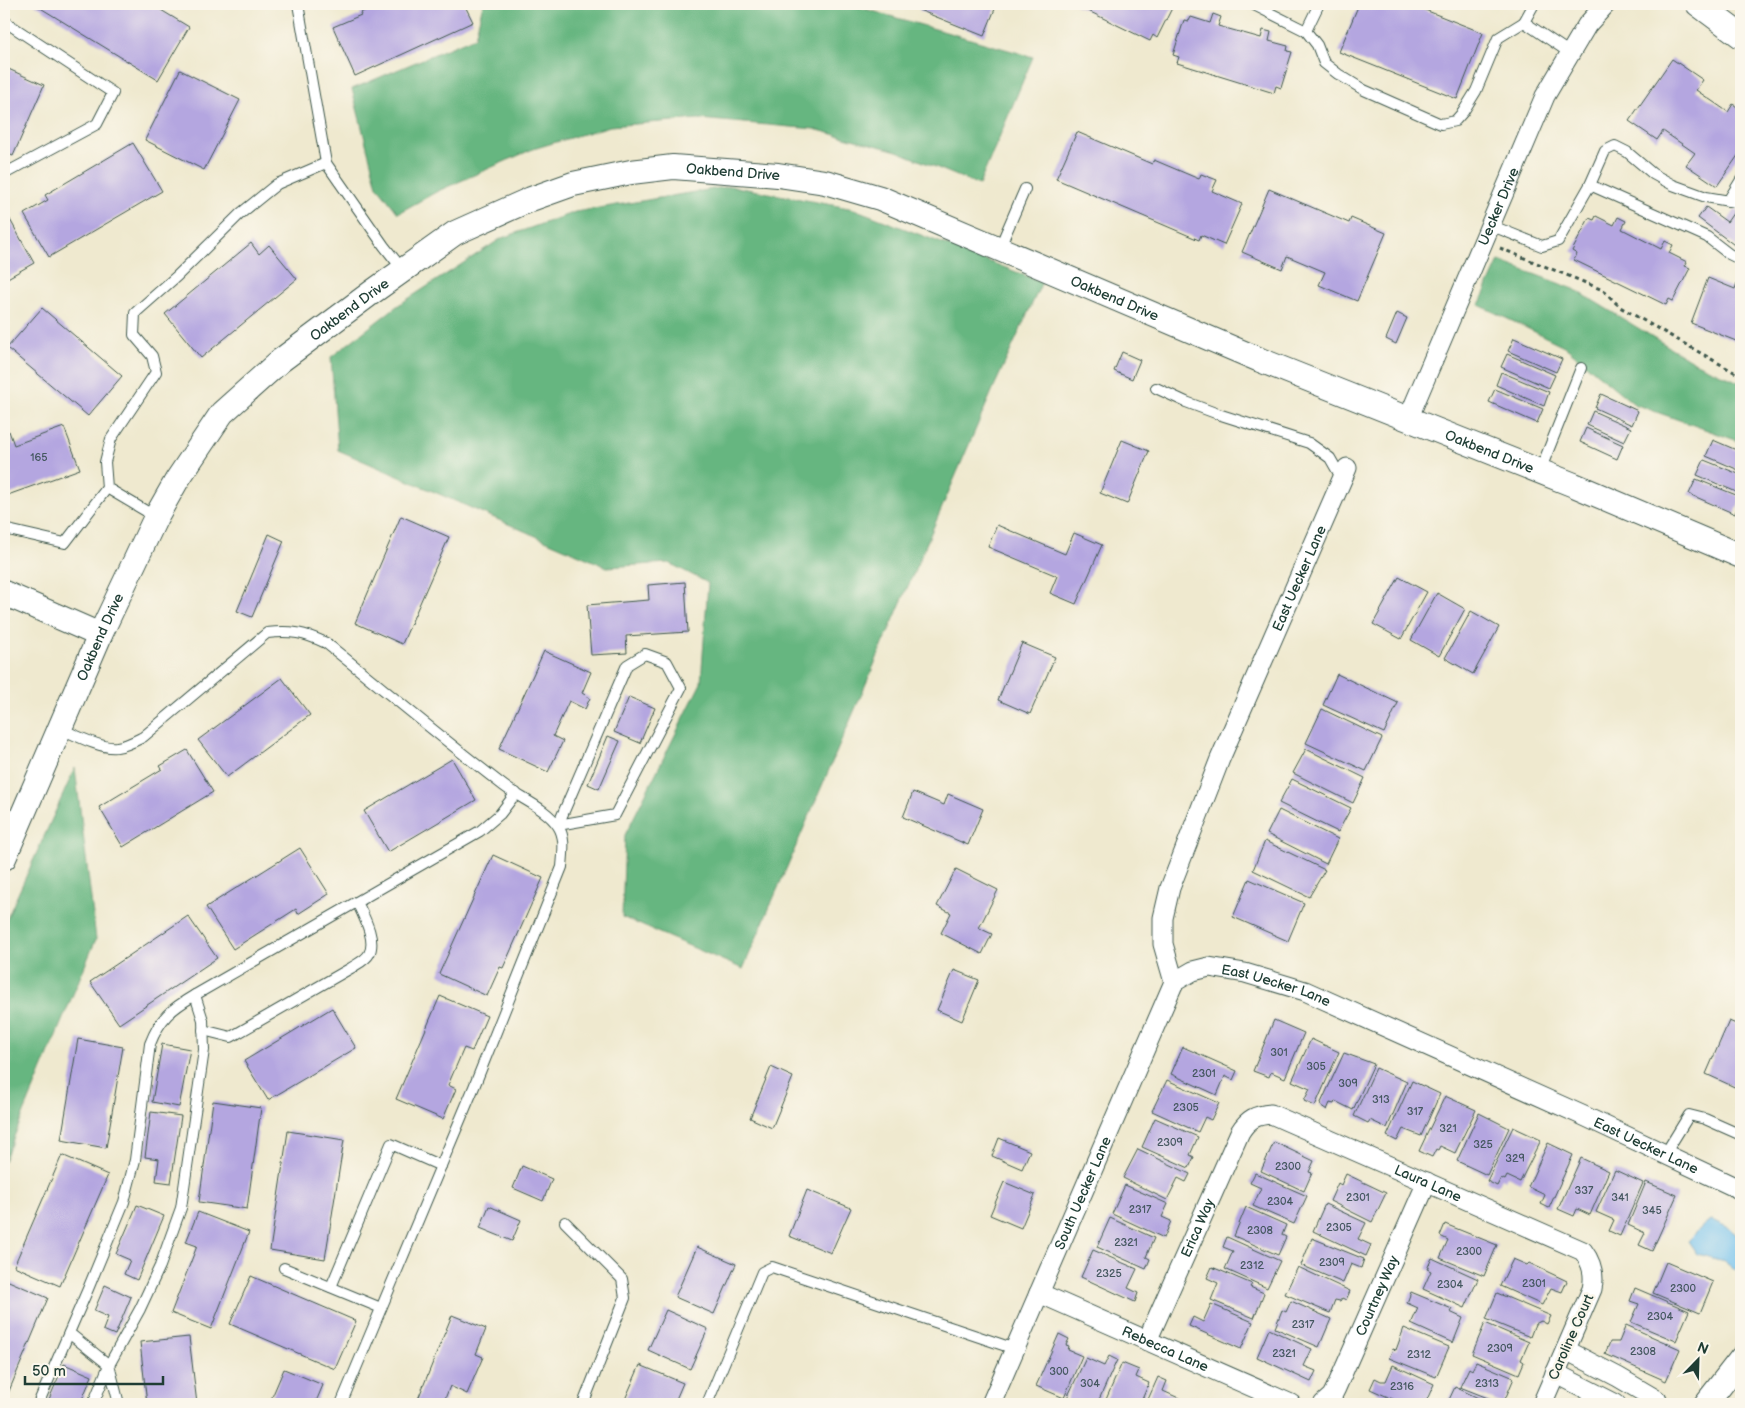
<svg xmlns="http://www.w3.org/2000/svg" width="1745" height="1408" viewBox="0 0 1745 1408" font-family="'Balsamiq Sans',sans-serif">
	<rect width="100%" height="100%" fill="#fbf7ec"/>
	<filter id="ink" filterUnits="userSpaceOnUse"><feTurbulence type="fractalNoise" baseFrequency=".02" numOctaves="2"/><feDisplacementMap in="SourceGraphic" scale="10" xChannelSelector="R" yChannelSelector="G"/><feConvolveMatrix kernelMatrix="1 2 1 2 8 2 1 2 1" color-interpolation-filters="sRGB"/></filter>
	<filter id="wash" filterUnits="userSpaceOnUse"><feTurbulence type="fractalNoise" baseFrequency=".0096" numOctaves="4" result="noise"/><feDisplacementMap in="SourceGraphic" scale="20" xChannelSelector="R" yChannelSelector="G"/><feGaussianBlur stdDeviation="1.12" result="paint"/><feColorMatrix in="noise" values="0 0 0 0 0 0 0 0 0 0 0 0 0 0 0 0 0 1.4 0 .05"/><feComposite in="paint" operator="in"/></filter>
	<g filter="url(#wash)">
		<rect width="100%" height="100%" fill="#efe9cf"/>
		<!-- forest -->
		<g fill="#66b680" stroke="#427a5a">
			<path d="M483 4H848L1033 57 979 185 897 151 814 129 699 119 610 126 533 149 438 191 398 213 377 186 352 89 475 37Z"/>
			<path d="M731 186 854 209 1042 282 993 389 743 969 622 917 625 835 701 683 708 583 669 563 607 567 338 450 331 357 397 306 502 238 575 212Z"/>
			<path d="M1499 261 1574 289 1694 362 1741 383V442L1634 404 1564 346 1479 305Z"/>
			<path d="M75 768 96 939 4 1161V925Z"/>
		</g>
		<!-- water -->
		<path fill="#72c1ed" stroke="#487f90" d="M1712 1220 1729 1228 1741 1239V1264L1736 1271 1724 1261 1697 1254 1688 1241C1695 1235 1703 1223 1712 1220Z"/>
		<g id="blocks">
			<!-- building -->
			<g fill="#b4a6e0">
				<path d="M34 4H151L189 27 158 80Z"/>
				<path d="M379 4H464L473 22 355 76 333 27 361 15 360 13Z"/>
				<path d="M922 4H997L984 36 919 10Z"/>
				<path d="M1074 4H1174L1157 38 1153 35 1150 41Z"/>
				<path d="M1359 4H1410L1483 33 1457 99 1339 52Z"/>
				<path d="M1213 14 1221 17 1218 26 1261 38 1263 30 1271 32 1269 41 1288 46 1287 51 1292 52 1281 88 1276 86 1274 93 1177 63 1179 57 1173 55 1184 20 1189 21 1191 17 1210 23Z"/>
				<path d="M1672 59 1703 80 1696 90 1728 112 1733 104 1741 110V151L1717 186 1686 165 1695 153 1663 131 1657 140 1629 121Z"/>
				<path d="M4 67 44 85 13 156 4 152Z"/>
				<path d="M180 70 240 100 204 170 145 140Z"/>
				<path d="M1077 132 1152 164 1154 160 1199 179 1201 174 1217 180 1212 191 1242 204 1224 245 1201 235 1199 240 1056 179Z"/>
				<path d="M133 143 162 191 49 257 24 214 48 200 45 195Z"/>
				<path d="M1269 189 1349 223 1351 218 1386 233 1357 301 1319 285 1325 272 1287 256 1282 269 1242 252Z"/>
				<path d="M1706 207 1727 222 1736 209 1741 213V250L1698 218Z"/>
				<path d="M8 216 34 263 4 280V219Z"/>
				<path d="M1596 216 1614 225 1618 217 1626 221 1622 229 1661 249 1665 241 1673 245 1669 253 1687 262 1685 266 1690 268 1673 301 1669 299 1666 305 1574 260 1577 254 1572 251 1589 218 1594 220Z"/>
				<path d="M251 243 259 254 269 245 297 279 201 358 165 314Z"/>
				<path d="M1708 278 1735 289 1737 283 1741 284V343L1691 323Z"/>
				<path d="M42 308 122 376 88 416 7 348Z"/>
				<path d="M1397 313 1407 318 1396 344 1386 339Z"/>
				<path d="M1514 338 1562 359 1556 372 1508 351Z"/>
				<path d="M1122 352 1140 360 1132 379 1114 371Z"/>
				<path d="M1507 354 1555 375 1549 388 1501 367Z"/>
				<path d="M1501 372 1549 392 1544 406 1496 385Z"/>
				<path d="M1495 389 1543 409 1537 423 1489 402Z"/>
				<path d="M1601 394 1638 411 1632 425 1595 408Z"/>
				<path d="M1593 411 1631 428 1624 442 1587 425Z"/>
				<path d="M64 427 80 469 5 496 4 492V433L9 431 14 445Z"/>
				<path d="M1586 428 1623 445 1617 459 1580 442Z"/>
				<path d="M1122 440 1149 451 1127 504 1100 493Z"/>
				<path d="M1713 440 1741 452V471L1706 456Z"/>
				<path d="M1704 460 1741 475V494L1697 475Z"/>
				<path d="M1696 479 1741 497 1735 514 1689 494Z"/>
				<path d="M401 516 449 537 402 644 355 623Z"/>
				<path d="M997 525 1065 554 1074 533 1102 545 1076 604 1050 593 1057 576 988 547Z"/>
				<path d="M269 534 284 541 252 617 237 611Z"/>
				<path d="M1399 577 1427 592 1401 639 1373 624Z"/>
				<path d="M685 582 688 632 626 636 627 653 591 655 587 605 649 600 648 585Z"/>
				<path d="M1437 593 1465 609 1439 656 1411 640Z"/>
				<path d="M1471 611 1499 627 1473 674 1445 658Z"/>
				<path d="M1022 643 1055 657 1030 714 998 700Z"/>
				<path d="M544 651 591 672 582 693 590 698 585 709 569 701 553 736 563 741 548 772 499 749Z"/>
				<path d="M1337 674 1398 703 1384 733 1323 705Z"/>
				<path d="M282 678 310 715 227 777 198 740Z"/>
				<path d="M629 697 655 708 640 743 614 732Z"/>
				<path d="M1322 709 1382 738 1366 771 1306 743Z"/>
				<path d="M608 736 620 741 599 789 588 784Z"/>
				<path d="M1306 749 1365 778 1353 803 1293 773Z"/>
				<path d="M187 750 213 792 123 847 99 807 162 769 160 766Z"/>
				<path d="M452 759 476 800 388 852 364 811Z"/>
				<path d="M1292 779 1351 808 1338 832 1279 803Z"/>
				<path d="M913 792 944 805 948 794 983 809 968 845 903 817Z"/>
				<path d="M1279 810 1338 839 1326 864 1267 834Z"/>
				<path d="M1265 841 1325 870 1309 897 1253 870Z"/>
				<path d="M300 848 329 894 298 914 296 909 233 949 206 907Z"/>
				<path d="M493 855 543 878 503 968 500 967 487 996 439 974Z"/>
				<path d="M956 869 998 890 979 928 992 934 982 954 941 933 951 913 937 906Z"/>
				<path d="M1249 879 1304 903 1288 941 1233 917Z"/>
				<path d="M188 916 217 958 119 1024 90 982Z"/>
				<path d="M954 970 979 980 962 1021 937 1010Z"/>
				<path d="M440 996 487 1016 472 1051 464 1048 448 1085 456 1089 443 1119 396 1099Z"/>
				<path d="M332 1008 356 1048 268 1100 244 1061Z"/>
				<path d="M1274 1020 1304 1033 1285 1078 1271 1072 1269 1077 1253 1071Z"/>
				<path d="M1729 1021 1741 1026V1090L1706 1074Z"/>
				<path d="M78 1039 123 1047 106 1148 61 1140Z"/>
				<path d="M1311 1039 1339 1052 1315 1106 1304 1101 1310 1089 1292 1081Z"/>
				<path d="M162 1044 190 1049 179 1107 152 1102Z"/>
				<path d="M1183 1047 1237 1071 1233 1080 1225 1076 1217 1095 1171 1074Z"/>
				<path d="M1344 1053 1374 1064 1353 1110 1335 1101 1334 1104 1330 1103 1327 1110 1320 1105Z"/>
				<path d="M771 1067 793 1077 772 1128 750 1118Z"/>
				<path d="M1376 1068 1407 1082 1387 1128 1370 1120 1368 1123 1354 1116Z"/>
				<path d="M1167 1080 1219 1103 1211 1120 1205 1117 1198 1132 1152 1111Z"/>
				<path d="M1412 1081 1440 1094 1421 1136 1403 1129 1397 1141 1387 1136Z"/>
				<path d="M1445 1096 1476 1110 1455 1153 1440 1146 1438 1150 1436 1149 1432 1157 1419 1151Z"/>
				<path d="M213 1101 261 1108 247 1209 199 1202Z"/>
				<path d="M151 1112 181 1116 171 1183 156 1181 159 1159 145 1157Z"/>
				<path d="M1479 1113 1509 1128 1487 1175 1457 1161Z"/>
				<path d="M1155 1118 1198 1137 1190 1155 1194 1157 1189 1168 1142 1147Z"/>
				<path d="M1513 1127 1541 1140 1520 1182 1507 1176 1505 1180 1501 1178 1497 1186 1487 1181Z"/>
				<path d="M288 1131 344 1140 325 1259 270 1250Z"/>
				<path d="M999 1138 1030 1151 1022 1169 992 1156Z"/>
				<path d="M1274 1142 1314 1161 1309 1172 1312 1173 1304 1191 1261 1171Z"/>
				<path d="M1548 1143 1573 1155 1549 1208 1541 1204 1545 1195 1528 1187Z"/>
				<path d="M1138 1149 1190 1174 1186 1182 1178 1178 1167 1200 1123 1178Z"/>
				<path d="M62 1155 108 1175 60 1286 14 1266Z"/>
				<path d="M1581 1158 1609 1171 1590 1215 1577 1209 1574 1216 1558 1209Z"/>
				<path d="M522 1166 552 1179 543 1201 513 1188Z"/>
				<path d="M1615 1170 1643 1183 1620 1236 1609 1231 1614 1220 1596 1212Z"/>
				<path d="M1255 1173 1307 1196 1294 1224 1253 1206 1261 1188 1250 1183Z"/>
				<path d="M1346 1174 1386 1193 1372 1222 1330 1201 1338 1183 1341 1185Z"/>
				<path d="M1004 1182 1035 1195 1021 1228 990 1215Z"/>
				<path d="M1646 1182 1677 1195 1652 1251 1639 1245 1645 1233 1628 1225Z"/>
				<path d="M1125 1185 1168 1204 1162 1217 1171 1221 1164 1238 1112 1214Z"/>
				<path d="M807 1190 851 1208 831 1253 789 1236Z"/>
				<path d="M1325 1204 1366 1223 1358 1239 1371 1245 1366 1256 1313 1231Z"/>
				<path d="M137 1205 164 1216 137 1280 124 1274 130 1260 116 1254Z"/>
				<path d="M489 1206 521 1220 512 1241 480 1228Z"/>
				<path d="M1246 1207 1286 1225 1282 1235 1286 1237 1278 1255 1234 1236Z"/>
				<path d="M198 1212 249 1232 211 1329 171 1313 197 1246 186 1242Z"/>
				<path d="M1110 1218 1154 1238 1146 1257 1150 1259 1146 1269 1097 1247Z"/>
				<path d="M1445 1224 1497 1245 1484 1276 1440 1258 1448 1240 1440 1236Z"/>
				<path d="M1227 1237 1280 1261 1267 1288 1225 1269 1233 1251 1223 1247Z"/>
				<path d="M1312 1238 1364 1259 1361 1268 1351 1264 1343 1283 1301 1265Z"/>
				<path d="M697 1247 736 1264 714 1314 675 1297Z"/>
				<path d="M1093 1250 1137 1269 1128 1288 1138 1293 1135 1302 1081 1277Z"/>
				<path d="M1432 1258 1478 1279 1465 1308 1423 1289 1431 1271 1427 1269Z"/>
				<path d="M1513 1259 1527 1265 1529 1263 1567 1281 1562 1292 1551 1288 1542 1305 1500 1286Z"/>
				<path d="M1666 1262 1713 1282 1700 1313 1653 1293Z"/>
				<path d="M1212 1267 1252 1284 1250 1287 1264 1293 1254 1318 1211 1300 1218 1283 1207 1278Z"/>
				<path d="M1298 1267 1350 1291 1346 1300 1342 1298 1340 1301 1335 1300 1330 1313 1285 1294Z"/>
				<path d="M251 1276 356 1321 335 1369 230 1324Z"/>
				<path d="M4 1279 48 1298 4 1403Z"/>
				<path d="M105 1285 131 1297 115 1335 103 1330 108 1317 94 1311Z"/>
				<path d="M1635 1288 1689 1311 1676 1341 1631 1322 1639 1304 1630 1301Z"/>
				<path d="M1411 1292 1452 1309 1450 1312 1463 1318 1453 1343 1411 1324 1418 1308 1407 1303Z"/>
				<path d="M1497 1293 1551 1316 1547 1324 1541 1321 1535 1324 1530 1337 1486 1319Z"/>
				<path d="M1291 1301 1331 1319 1319 1347 1275 1328 1282 1310 1286 1312Z"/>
				<path d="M1211 1304 1253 1322 1241 1349 1189 1326 1193 1317 1203 1322Z"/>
				<path d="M666 1310 708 1329 690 1369 648 1350Z"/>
				<path d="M452 1315 486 1329 476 1354 483 1357 467 1394 450 1386 443 1404H416Z"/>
				<path d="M1485 1323 1529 1342 1521 1360 1524 1362 1519 1374 1472 1354Z"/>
				<path d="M1626 1325 1680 1349 1666 1381 1605 1354 1610 1342H1619Z"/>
				<path d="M1404 1328 1449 1347 1436 1377 1389 1358 1393 1349 1396 1350Z"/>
				<path d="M1269 1329 1312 1349 1304 1366 1316 1371 1311 1382 1257 1357Z"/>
				<path d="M1059 1334 1069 1339 1066 1345 1069 1346 1068 1350 1082 1356 1064 1398 1036 1386Z"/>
				<path d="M189 1337 197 1404H147L140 1342Z"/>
				<path d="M1109 1356 1117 1360 1097 1404H1075L1066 1400 1086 1358 1104 1366Z"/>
				<path d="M1476 1362 1514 1378 1503 1404 1460 1387 1469 1368 1472 1370Z"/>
				<path d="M1122 1363 1139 1370 1136 1377 1149 1383 1140 1404H1104Z"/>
				<path d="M64 1364 92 1376 80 1404H47Z"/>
				<path d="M640 1365 683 1383 674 1404H623Z"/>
				<path d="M1393 1365 1434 1384 1425 1404 1409 1403 1404 1404 1370 1389 1375 1378 1381 1381H1386Z"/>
				<path d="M284 1369 323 1385 315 1404H269Z"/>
				<path d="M1158 1377 1167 1381 1163 1391 1181 1399 1179 1404H1146Z"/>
				<path d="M1455 1387 1491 1404H1447Z"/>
			</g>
		</g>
	</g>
	<g filter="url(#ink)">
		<use href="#blocks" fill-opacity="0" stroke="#3e574b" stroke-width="1"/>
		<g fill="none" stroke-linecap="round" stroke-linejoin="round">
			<defs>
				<g id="service">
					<path d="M298 4 326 163"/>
					<path d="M1252 4 1306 31 1317 45 1324 63 1338 74 1364 90 1441 124 1455 121 1463 112 1476 91 1498 38 1524 22"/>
					<path d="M1534 4 1524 22 1570 53"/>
					<path d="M4 21 113 93 97 124 4 174"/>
					<path d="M1306 31 1319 4"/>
					<path d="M1590 185 1707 237 1729 254 1741 260"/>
					<path d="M1728 201 1741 180"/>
					<path d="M1490 225 1542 246 1558 241 1590 185 1605 151 1615 146 1627 152 1653 174 1673 185 1706 197 1741 203"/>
					<path d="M999 249 1025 189"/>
					<path d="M1156 388 1186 402 1218 414 1309 443 1330 458 1342 479"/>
					<path d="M1540 471 1581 368"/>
					<path d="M156 517 107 488 105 462 111 439 156 372 152 356 134 335 135 313 177 276 240 214 277 184 326 163 384 246 403 270"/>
					<path d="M4 529 65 543 107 488"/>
					<path d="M645 654 667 662 681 688 615 815 558 825 627 665Z"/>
					<path d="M59 728C73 734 103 750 117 747 126 746 135 741 143 737L267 633C291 630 305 633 326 643 386 691 444 740 504 786 521 799 546 808 558 826 566 838 563 853 562 867L474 1087 341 1404"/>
					<path d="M203 1030 231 1037 351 968C357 964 366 960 369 954 377 940 363 915 357 902"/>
					<path d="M1665 1154 1689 1115 1705 1119 1741 1135"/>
					<path d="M565 1222 622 1279 625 1298 583 1404"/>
					<path d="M284 1268 381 1308"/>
					<path d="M331 1287 391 1144 441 1166"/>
					<path d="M69 1333 109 1365 119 1404"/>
					<path d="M38 1404 88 1289 124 1202 135 1160 150 1044C160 1018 171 1009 195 995L480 831 500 814 516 793"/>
					<path d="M93 1404 109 1365 140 1309 160 1266 181 1208 204 1050 203 1020 195 995"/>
					<path d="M707 1404 762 1272 772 1267 1015 1349"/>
				</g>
				<g id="minor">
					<path id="s1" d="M1408 419 1545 96 1587 25 1606 4"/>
					<path id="s2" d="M1174 982 1193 971 1209 967 1245 973 1305 991 1584 1116 1741 1190"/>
					<path id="s3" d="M1174 982 1163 944V918L1170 888 1220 759 1347 468"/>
					<path id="s4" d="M1039 1293 1291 1404"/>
					<path id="s5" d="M1147 1341 1240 1132C1248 1119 1256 1115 1271 1114L1583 1251C1592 1263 1595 1274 1592 1289L1542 1404"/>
					<path d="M1566 1350 1618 1377 1657 1400 1658 1404"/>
					<path d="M1555 1373 1616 1404"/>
					<path id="s6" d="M991 1404 1174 982"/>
					<path id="s7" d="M1323 1404 1332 1396 1336 1388 1427 1182"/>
				</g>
				<g id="tertiary">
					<path d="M1698 4 1741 36"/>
					<path d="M4 593 100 635"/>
					<path id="s8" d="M4 858 100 635 156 517 177 480 222 413 280 361 371 293 455 233 531 199 573 184 631 172 673 167 778 175 825 182 880 198 1260 360 1574 485 1741 556"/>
					<path d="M1706 1404 1741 1359"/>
				</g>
			</defs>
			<!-- service casing -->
			<use href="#service" stroke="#3e574b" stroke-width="12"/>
			<!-- minor casing -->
			<use href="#minor" stroke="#3e574b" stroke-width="21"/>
			<!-- tertiary casing -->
			<use href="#tertiary" stroke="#3e574b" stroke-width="26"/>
			<!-- path -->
			<path stroke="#3e574b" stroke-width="3" stroke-dasharray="4 4" stroke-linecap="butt" d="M1500 248 1603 290 1620 307 1741 376"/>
			<!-- service -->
			<use href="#service" stroke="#fff" stroke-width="10"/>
			<!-- minor -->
			<use href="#minor" stroke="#fff" stroke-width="19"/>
			<!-- tertiary -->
			<use href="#tertiary" stroke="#fff" stroke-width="24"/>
		</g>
	</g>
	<g text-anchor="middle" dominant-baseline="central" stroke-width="5" stroke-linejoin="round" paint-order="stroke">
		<!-- number labels -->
		<g font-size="11" fill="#44575f">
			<text x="39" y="457">165</text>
			<text x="1279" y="1052">301</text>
			<text x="1316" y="1066">305</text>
			<text x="1204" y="1073">2301</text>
			<text x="1348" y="1083">309</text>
			<text x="1381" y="1099">313</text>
			<text x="1186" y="1107">2305</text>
			<text x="1415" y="1111">317</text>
			<text x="1448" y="1128">321</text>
			<text x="1170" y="1142">2309</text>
			<text x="1483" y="1144">325</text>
			<text x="1515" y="1158">329</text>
			<text x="1288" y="1166">2300</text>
			<text x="1584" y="1190">337</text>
			<text x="1358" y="1197">2301</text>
			<text x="1620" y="1197">341</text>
			<text x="1280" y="1201">2304</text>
			<text x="1140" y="1209">2317</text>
			<text x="1652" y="1210">345</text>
			<text x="1339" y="1227">2305</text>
			<text x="1260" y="1230">2308</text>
			<text x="1126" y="1242">2321</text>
			<text x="1469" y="1251">2300</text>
			<text x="1332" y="1262">2309</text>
			<text x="1252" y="1265">2312</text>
			<text x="1109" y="1273">2325</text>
			<text x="1534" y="1283">2301</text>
			<text x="1450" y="1284">2304</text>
			<text x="1683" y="1288">2300</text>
			<text x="1660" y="1316">2304</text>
			<text x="1303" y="1324">2317</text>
			<text x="1500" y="1348">2309</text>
			<text x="1643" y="1351">2308</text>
			<text x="1284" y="1353">2321</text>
			<text x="1419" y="1354">2312</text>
			<text x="1059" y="1371">300</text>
			<text x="1090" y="1383">304</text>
			<text x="1487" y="1383">2313</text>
			<text x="1402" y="1386">2316</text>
		</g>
		<!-- street labels -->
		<g font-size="14" fill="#1f3d34" stroke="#fbf7ec">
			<text stroke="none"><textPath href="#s8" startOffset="1081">Oakbend Drive</textPath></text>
			<text stroke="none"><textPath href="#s1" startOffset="231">Uecker Drive</textPath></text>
			<text stroke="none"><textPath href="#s8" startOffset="1486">Oakbend Drive</textPath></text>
			<text stroke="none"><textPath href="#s8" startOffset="661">Oakbend Drive</textPath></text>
			<text stroke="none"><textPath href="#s8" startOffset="1891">Oakbend Drive</textPath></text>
			<text stroke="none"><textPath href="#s3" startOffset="432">East Uecker Lane</textPath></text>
			<text stroke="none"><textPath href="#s8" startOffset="241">Oakbend Drive</textPath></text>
			<text stroke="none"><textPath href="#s2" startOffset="108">East Uecker Lane</textPath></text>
			<text stroke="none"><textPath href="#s2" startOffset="512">East Uecker Lane</textPath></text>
			<text stroke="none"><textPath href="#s5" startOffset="438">Laura Lane</textPath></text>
			<text stroke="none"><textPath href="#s6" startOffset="230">South Uecker Lane</textPath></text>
			<text stroke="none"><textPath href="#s5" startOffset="124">Erica Way</textPath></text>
			<text stroke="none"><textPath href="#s7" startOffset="122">Courtney Way</textPath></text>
			<text transform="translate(1571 1337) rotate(-66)">Caroline Court</text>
			<text stroke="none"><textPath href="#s4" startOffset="138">Rebecca Lane</textPath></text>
		</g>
	</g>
	<!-- margin -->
	<rect width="1745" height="1408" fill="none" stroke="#fbf7ec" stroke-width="20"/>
	<!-- north arrow -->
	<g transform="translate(1698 1360) rotate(23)" stroke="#fbf7ec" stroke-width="4" paint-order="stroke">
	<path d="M0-4L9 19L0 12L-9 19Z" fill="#1f3d34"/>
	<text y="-8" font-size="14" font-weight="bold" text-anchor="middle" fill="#1f3d34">N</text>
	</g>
	<!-- scale -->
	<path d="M25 1376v8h138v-8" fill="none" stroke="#1f3d34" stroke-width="2.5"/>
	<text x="32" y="1376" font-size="15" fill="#1f3d34" stroke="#fbf7ec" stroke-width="4" paint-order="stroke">50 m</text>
</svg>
